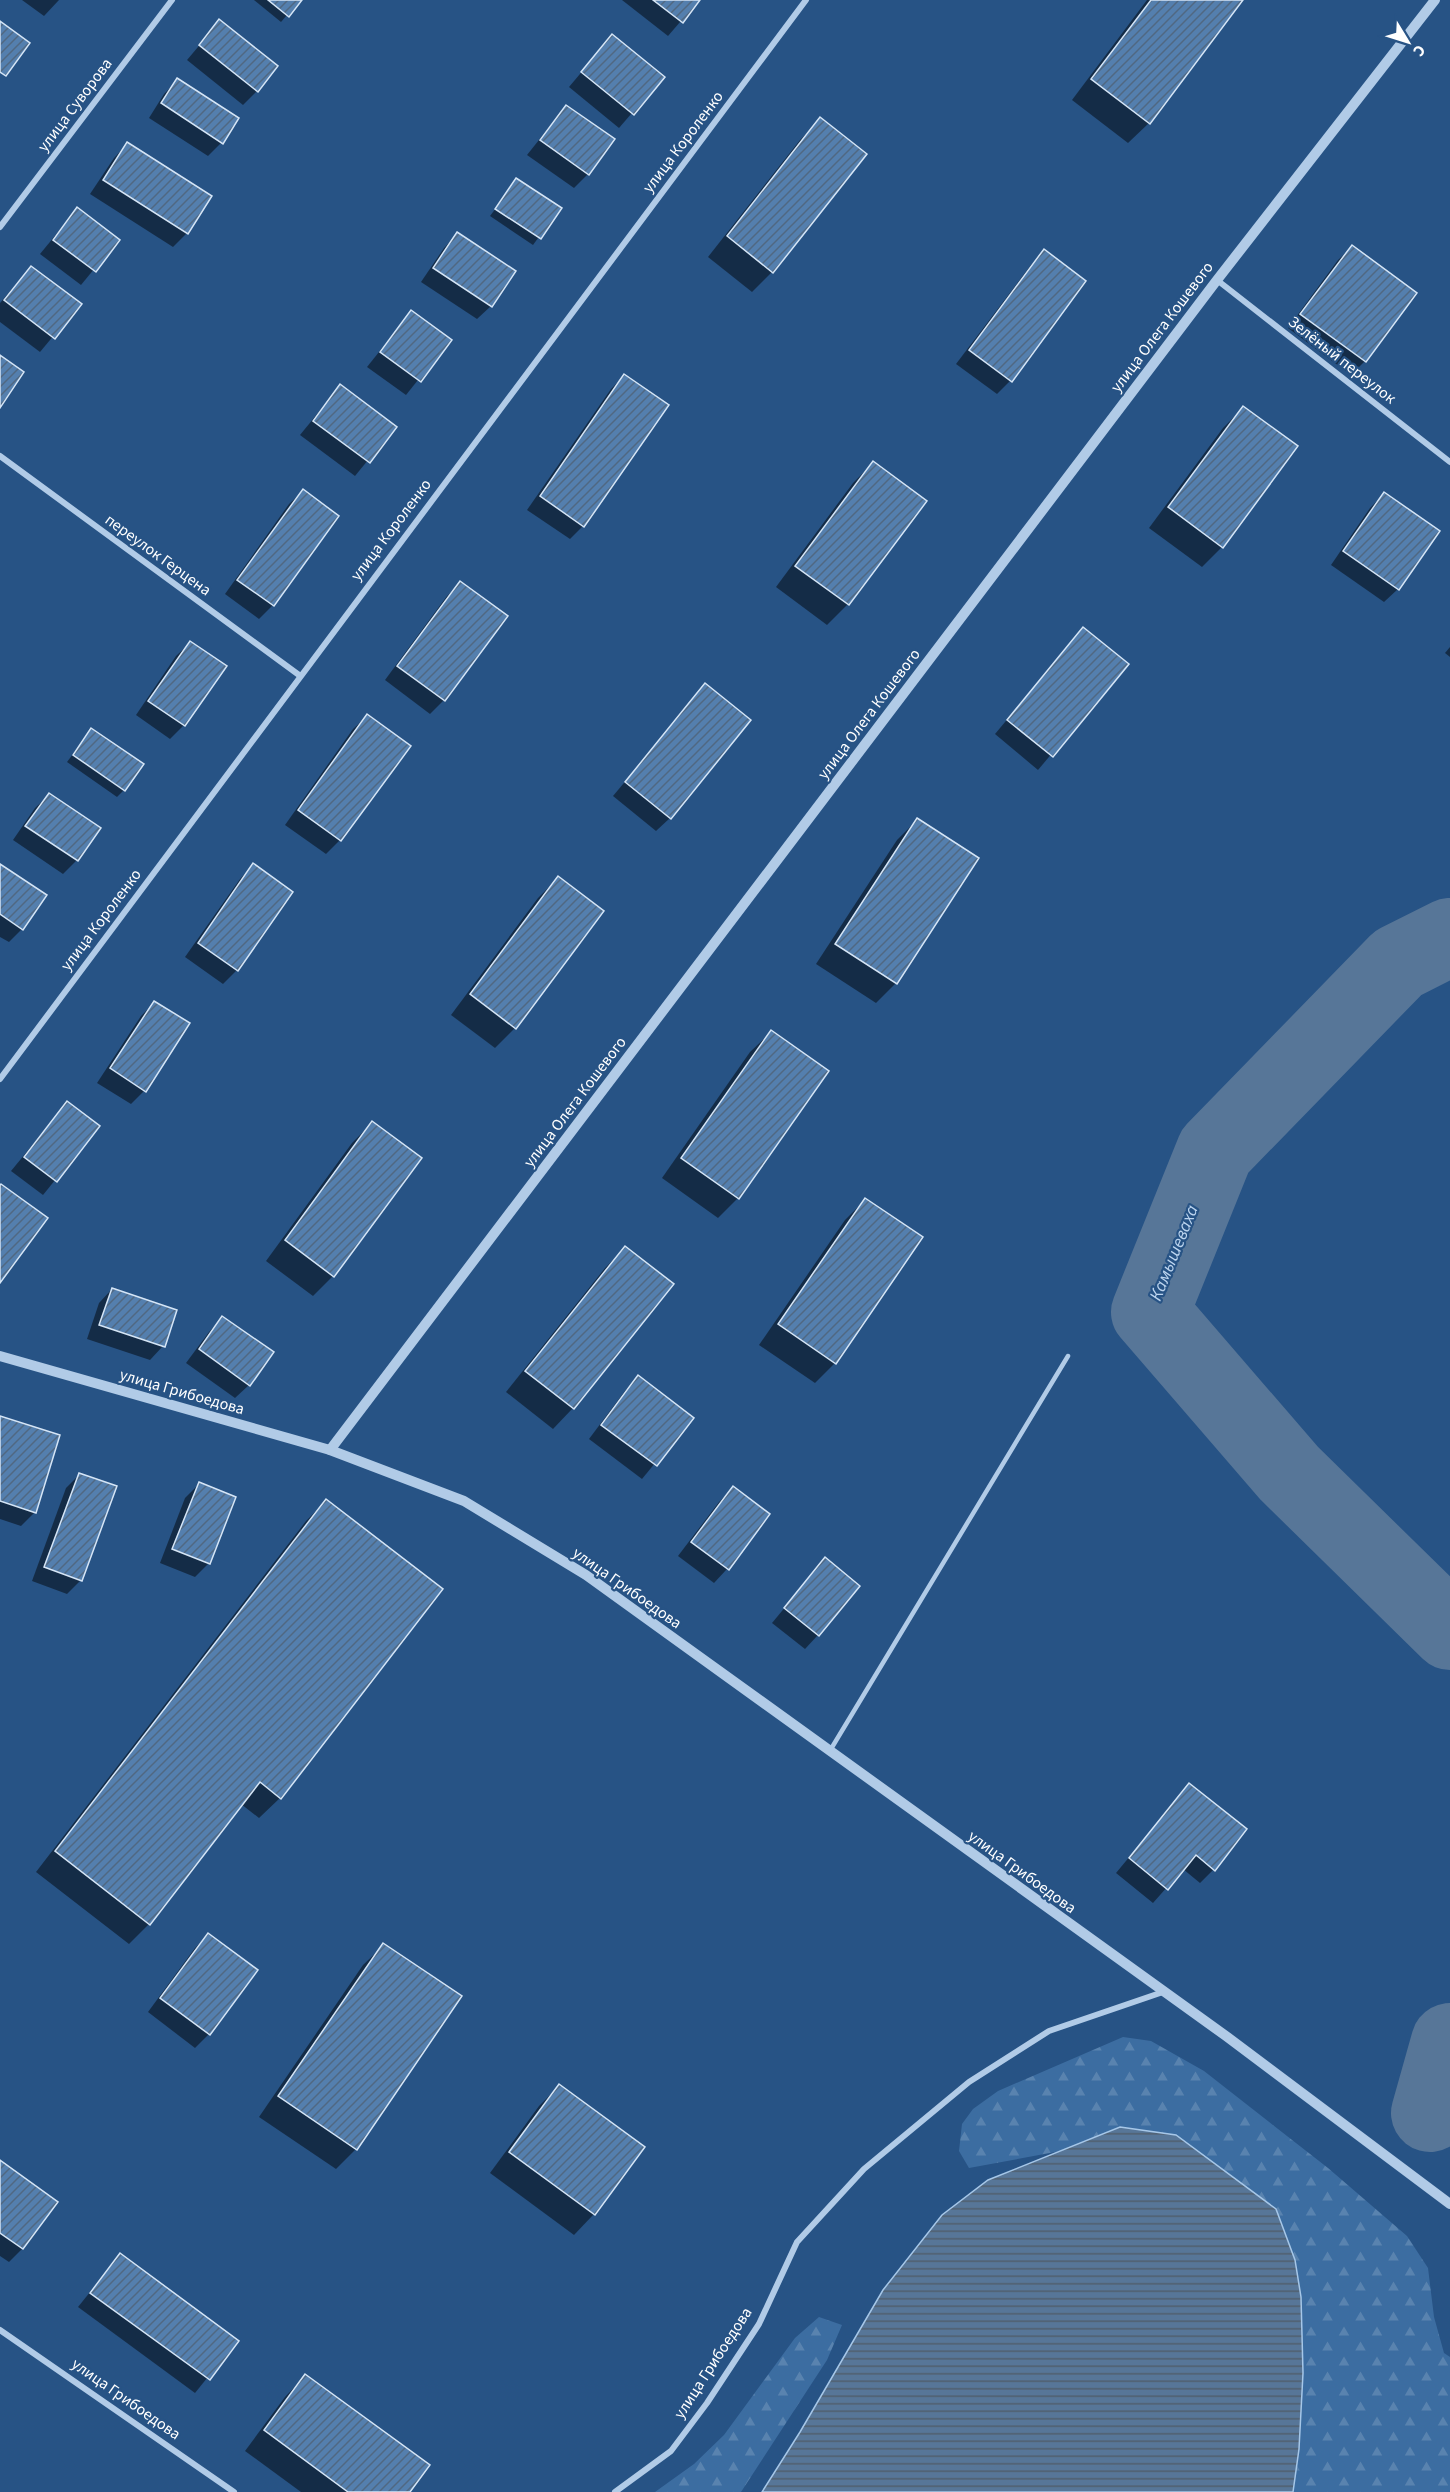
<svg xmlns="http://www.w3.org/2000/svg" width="1450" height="2492" viewBox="0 0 1450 2492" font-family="'Source Sans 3',sans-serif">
	<defs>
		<pattern id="forest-firs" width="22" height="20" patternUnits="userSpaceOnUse" patternTransform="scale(1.5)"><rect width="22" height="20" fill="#3c6da1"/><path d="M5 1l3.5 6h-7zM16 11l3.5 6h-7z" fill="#5983af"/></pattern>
		<pattern id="water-rules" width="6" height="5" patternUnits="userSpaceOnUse" patternTransform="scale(1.5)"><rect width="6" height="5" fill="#577698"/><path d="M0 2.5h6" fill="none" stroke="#515f6e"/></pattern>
		<pattern id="building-hatch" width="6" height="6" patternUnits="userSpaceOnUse" patternTransform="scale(1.5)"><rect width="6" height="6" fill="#547fae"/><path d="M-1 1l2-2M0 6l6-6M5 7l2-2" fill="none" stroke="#506882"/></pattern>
	</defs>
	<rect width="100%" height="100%" fill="#275385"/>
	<!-- forest -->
	<g fill="url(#forest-firs)">
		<path d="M1123 2037 1151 2041 1204 2071 1328 2168 1407 2236 1428 2268 1434 2317 1444 2353 1450 2357V2492H1282L1109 2142 969 2168 959 2151 962 2124 973 2109 998 2091Z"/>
		<path d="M819 2317 842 2325 827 2360 741 2492H655L694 2464 724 2435 795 2338Z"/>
	</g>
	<!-- water -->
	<path fill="url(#water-rules)" stroke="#a6c7e8" stroke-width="1.5" d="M1120 2127 1176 2135 1276 2209 1295 2260 1301 2297 1303 2373 1299 2449 1293 2492H762L800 2432 883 2290 942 2215 988 2180Z"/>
	<!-- shadow -->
	<g fill="#0007">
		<path d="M22 0H59L44 16Z"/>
		<path d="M254 0H300L281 22Z"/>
		<path d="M622 0H699L668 36Z"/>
		<path d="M1147 0H1241L1149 123 1128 143 1072 100Z"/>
		<path d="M220 21 257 91 243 105 187 60Z"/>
		<path d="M612 36 663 77 619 128 569 87Z"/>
		<path d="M178 80 221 143 208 156 149 118 164 94Z"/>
		<path d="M566 106 588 174 574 188 527 155Z"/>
		<path d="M821 119 772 272 752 292 708 257 800 140Z"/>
		<path d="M127 144 187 233 173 247 90 194 114 158Z"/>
		<path d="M517 180 560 208 533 245 490 216Z"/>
		<path d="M77 209 118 240 81 285 40 254Z"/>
		<path d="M457 234 491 306 477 319 421 282 444 248Z"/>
		<path d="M1352 247 1365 361 1351 375 1288 328 1338 260Z"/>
		<path d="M1044 251 1010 381 997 394 956 364 1031 265Z"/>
		<path d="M31 267 80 304 40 352 0 322V303Z"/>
		<path d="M411 312 450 340 406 395 367 367Z"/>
		<path d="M624 376 583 526 570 539 527 510 611 389Z"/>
		<path d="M340 386 395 427 355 476 300 435Z"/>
		<path d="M1243 408 1296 447 1222 547 1202 567 1149 528 1223 428Z"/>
		<path d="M873 463 925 501 848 604 827 625 776 587 853 483Z"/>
		<path d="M303 491 273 605 259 619 225 594 289 504Z"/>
		<path d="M1384 494 1398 589 1384 602 1331 565 1370 508Z"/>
		<path d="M461 583 444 700 430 714 385 680 447 596Z"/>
		<path d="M1083 629 1127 664 1038 770 995 734Z"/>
		<path d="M190 643 184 725 170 739 136 715 176 656Z"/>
		<path d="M1450 647V657L1445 653Z"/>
		<path d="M706 685 670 818 656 831 613 796Z"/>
		<path d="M367 716 408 746 340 840 326 854 285 825 353 729Z"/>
		<path d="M91 730 124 790 117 797 67 762Z"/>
		<path d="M49 795 99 828 77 860 63 874 13 840 35 808Z"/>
		<path d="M917 820 896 983 876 1003 816 964 897 840Z"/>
		<path d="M253 865 291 892 237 970 223 984 185 957 240 879Z"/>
		<path d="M0 866 22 929 9 942 0 937Z"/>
		<path d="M558 878 515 1028 495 1048 451 1015 538 898Z"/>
		<path d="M155 1002 144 1091 131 1104 97 1083 141 1016Z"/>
		<path d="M771 1032 738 1198 718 1218 662 1178 750 1052Z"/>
		<path d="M67 1103 98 1127 43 1195 11 1171Z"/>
		<path d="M372 1123 333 1276 313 1296 266 1261 352 1143Z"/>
		<path d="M865 1200 835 1363 815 1383 759 1345 845 1220Z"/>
		<path d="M625 1248 671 1285 573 1408 553 1429 506 1392 605 1268Z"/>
		<path d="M112 1289 163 1346 150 1360 87 1339 99 1303Z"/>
		<path d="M222 1318 249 1385 235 1398 186 1363 209 1332Z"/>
		<path d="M638 1377 692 1418 642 1479 589 1439 625 1391Z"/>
		<path d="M0 1417 35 1512 21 1526 0 1519Z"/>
		<path d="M79 1475 81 1580 67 1594 32 1581 66 1488Z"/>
		<path d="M199 1484 209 1563 195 1577 160 1563 185 1498Z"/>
		<path d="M733 1488 768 1515 727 1569 714 1583 678 1556 719 1502Z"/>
		<path d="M326 1501 280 1798 259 1818 241 1804 149 1924 129 1944 36 1872 306 1521Z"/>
		<path d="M825 1559 818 1635 805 1649 772 1623Z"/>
		<path d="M1189 1785 1213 1870 1200 1883 1183 1869 1153 1903 1116 1873Z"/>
		<path d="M208 1935 256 1970 209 2034 195 2048 148 2012 195 1948Z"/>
		<path d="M384 1945 356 2149 336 2169 259 2117 363 1965Z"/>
		<path d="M559 2086 594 2214 574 2235 490 2173 539 2106Z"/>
		<path d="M0 2162 56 2202 22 2249 9 2262 0 2256Z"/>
		<path d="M120 2255 237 2341 195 2393 78 2307Z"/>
		<path d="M305 2376 408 2492H301L245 2451 285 2397Z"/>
	</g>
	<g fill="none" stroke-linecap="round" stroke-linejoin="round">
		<!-- river -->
		<g stroke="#577698" stroke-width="78">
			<path d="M1450 937 1398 963 1215 1151 1150 1312 1289 1473 1450 1631"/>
			<path d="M1430 2113 1450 2042"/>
		</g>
	</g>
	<!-- building -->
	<g fill="url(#building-hatch)" stroke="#d5e5f6" stroke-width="1.5">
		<path d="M268 0H302L289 17Z"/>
		<path d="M653 0H700L683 23Z"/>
		<path d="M1151 0H1243L1150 124 1091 79Z"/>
		<path d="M219 19 278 66 258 92 199 45Z"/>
		<path d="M0 21 30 43 6 76 0 72Z"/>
		<path d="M612 34 665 77 634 115 581 72Z"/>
		<path d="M177 78 239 118 223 144 161 103Z"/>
		<path d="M566 105 615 139 589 175 540 140Z"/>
		<path d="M820 117 867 154 773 273 727 236Z"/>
		<path d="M127 142 212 196 188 234 103 180Z"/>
		<path d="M516 178 562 208 541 239 495 209Z"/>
		<path d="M77 207 120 240 96 272 53 240Z"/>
		<path d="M457 232 516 271 492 307 433 268Z"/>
		<path d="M1352 245 1417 293 1366 362 1300 314Z"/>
		<path d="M1044 249 1086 281 1012 382 969 350Z"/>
		<path d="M31 266 82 304 55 339 4 300Z"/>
		<path d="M411 310 452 340 421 382 380 352Z"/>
		<path d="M0 355 24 372 0 408Z"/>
		<path d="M624 374 669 405 584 527 540 496Z"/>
		<path d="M340 384 397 427 370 463 313 421Z"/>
		<path d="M1243 406 1298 446 1223 548 1168 507Z"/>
		<path d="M873 461 927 501 849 605 795 566Z"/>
		<path d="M303 489 339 516 274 606 237 580Z"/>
		<path d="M1384 492 1440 531 1399 590 1343 551Z"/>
		<path d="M460 581 508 616 445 701 397 666Z"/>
		<path d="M1083 627 1129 664 1053 757 1007 720Z"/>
		<path d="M190 641 227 666 185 726 148 701Z"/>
		<path d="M705 683 751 720 671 819 625 782Z"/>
		<path d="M367 714 411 746 341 841 298 810Z"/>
		<path d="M91 728 144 764 125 791 73 755Z"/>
		<path d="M49 793 101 828 78 861 25 826Z"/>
		<path d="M917 818 979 858 897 984 835 944Z"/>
		<path d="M253 863 293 892 238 971 198 943Z"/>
		<path d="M0 864 47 895 23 930 0 914Z"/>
		<path d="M558 876 604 911 516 1029 470 994Z"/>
		<path d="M154 1001 190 1023 146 1092 110 1068Z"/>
		<path d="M771 1030 829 1071 739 1199 681 1158Z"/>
		<path d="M67 1101 100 1126 57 1182 24 1157Z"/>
		<path d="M372 1121 422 1158 334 1277 285 1240Z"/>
		<path d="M1 1184 48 1218 0 1283V1185Z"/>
		<path d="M865 1198 923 1237 836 1364 778 1324Z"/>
		<path d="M625 1246 674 1284 574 1409 525 1371Z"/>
		<path d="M112 1288 177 1310 165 1347 99 1325Z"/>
		<path d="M222 1316 274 1352 250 1386 199 1349Z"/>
		<path d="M638 1375 694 1418 657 1466 601 1425Z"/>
		<path d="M0 1416 60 1435 36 1513 0 1501Z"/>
		<path d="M79 1473 117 1486 82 1581 44 1567Z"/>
		<path d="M199 1482 236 1497 210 1564 172 1549Z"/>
		<path d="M733 1486 770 1514 729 1570 691 1542Z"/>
		<path d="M326 1499 443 1589 281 1799 260 1782 150 1925 55 1851Z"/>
		<path d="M825 1557 860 1586 819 1636 784 1608Z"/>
		<path d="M1189 1783 1247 1829 1215 1871 1196 1855 1168 1890 1129 1858Z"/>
		<path d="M208 1933 258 1970 210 2035 160 1998Z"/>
		<path d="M383 1943 462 1996 357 2150 278 2096Z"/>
		<path d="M559 2084 645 2147 595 2215 509 2152Z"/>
		<path d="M0 2160 58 2202 23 2249 0 2233Z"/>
		<path d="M120 2253 239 2341 210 2380 90 2293Z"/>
		<path d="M305 2374 430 2465 410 2492H348L264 2430Z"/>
	</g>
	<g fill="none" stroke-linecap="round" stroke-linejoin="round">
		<!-- service -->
		<path stroke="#b1cbe7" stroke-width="4.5" d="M831 1749 1068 1356"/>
		<!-- minor -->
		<g stroke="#b1cbe7" stroke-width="6">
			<path d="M0 227 172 0"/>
			<path d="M1217 280 1450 462"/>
			<path d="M0 456 299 675"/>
			<path d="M0 1079 806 0"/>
			<path d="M0 2330 234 2492"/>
			<path d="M615 2492 671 2451 707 2403 759 2324 797 2242 864 2169 969 2082 1049 2031 1163 1992"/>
		</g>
		<!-- tertiary -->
		<g stroke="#b1cbe7" stroke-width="10">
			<path d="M0 1356 330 1450 464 1501 586 1575 1226 2036 1450 2204"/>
			<path d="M330 1450 1217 280 1435 0"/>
		</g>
	</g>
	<g text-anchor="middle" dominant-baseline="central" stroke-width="4.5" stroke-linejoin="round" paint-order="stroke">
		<!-- street labels -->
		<g font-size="16" fill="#fff" stroke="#275385">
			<text transform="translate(75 105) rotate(-53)">улица Суворова</text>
			<text transform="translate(683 142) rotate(-53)">улица Короленко</text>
			<text transform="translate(1162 327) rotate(-53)">улица Олега Кошевого</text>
			<text transform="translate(1342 360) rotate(38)">Зелёный переулок</text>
			<text transform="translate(391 530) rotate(-53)">улица Короленко</text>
			<text transform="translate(158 555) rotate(36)">переулок Герцена</text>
			<text transform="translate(869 714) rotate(-53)">улица Олега Кошевого</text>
			<text transform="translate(101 920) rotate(-53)">улица Короленко</text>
			<text transform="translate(575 1102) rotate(-53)">улица Олега Кошевого</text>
			<text transform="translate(182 1392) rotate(16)">улица Грибоедова</text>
			<text transform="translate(627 1588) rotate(35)">улица Грибоедова</text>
			<text transform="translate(1022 1872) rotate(36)">улица Грибоедова</text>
			<text transform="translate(713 2363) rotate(-57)">улица Грибоедова</text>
			<text transform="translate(126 2399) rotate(35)">улица Грибоедова</text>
		</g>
		<!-- water labels -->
		<g font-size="18" font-style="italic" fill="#bdd5ef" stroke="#275385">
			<text transform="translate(1174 1253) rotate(-68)">Камышеваха</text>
		</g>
	</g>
	<!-- north arrow -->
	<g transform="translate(1408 42) rotate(128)" stroke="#275385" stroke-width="4.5" paint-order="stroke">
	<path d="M0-4.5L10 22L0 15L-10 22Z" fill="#ffffff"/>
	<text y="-9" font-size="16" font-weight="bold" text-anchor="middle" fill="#ffffff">С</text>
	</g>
</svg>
